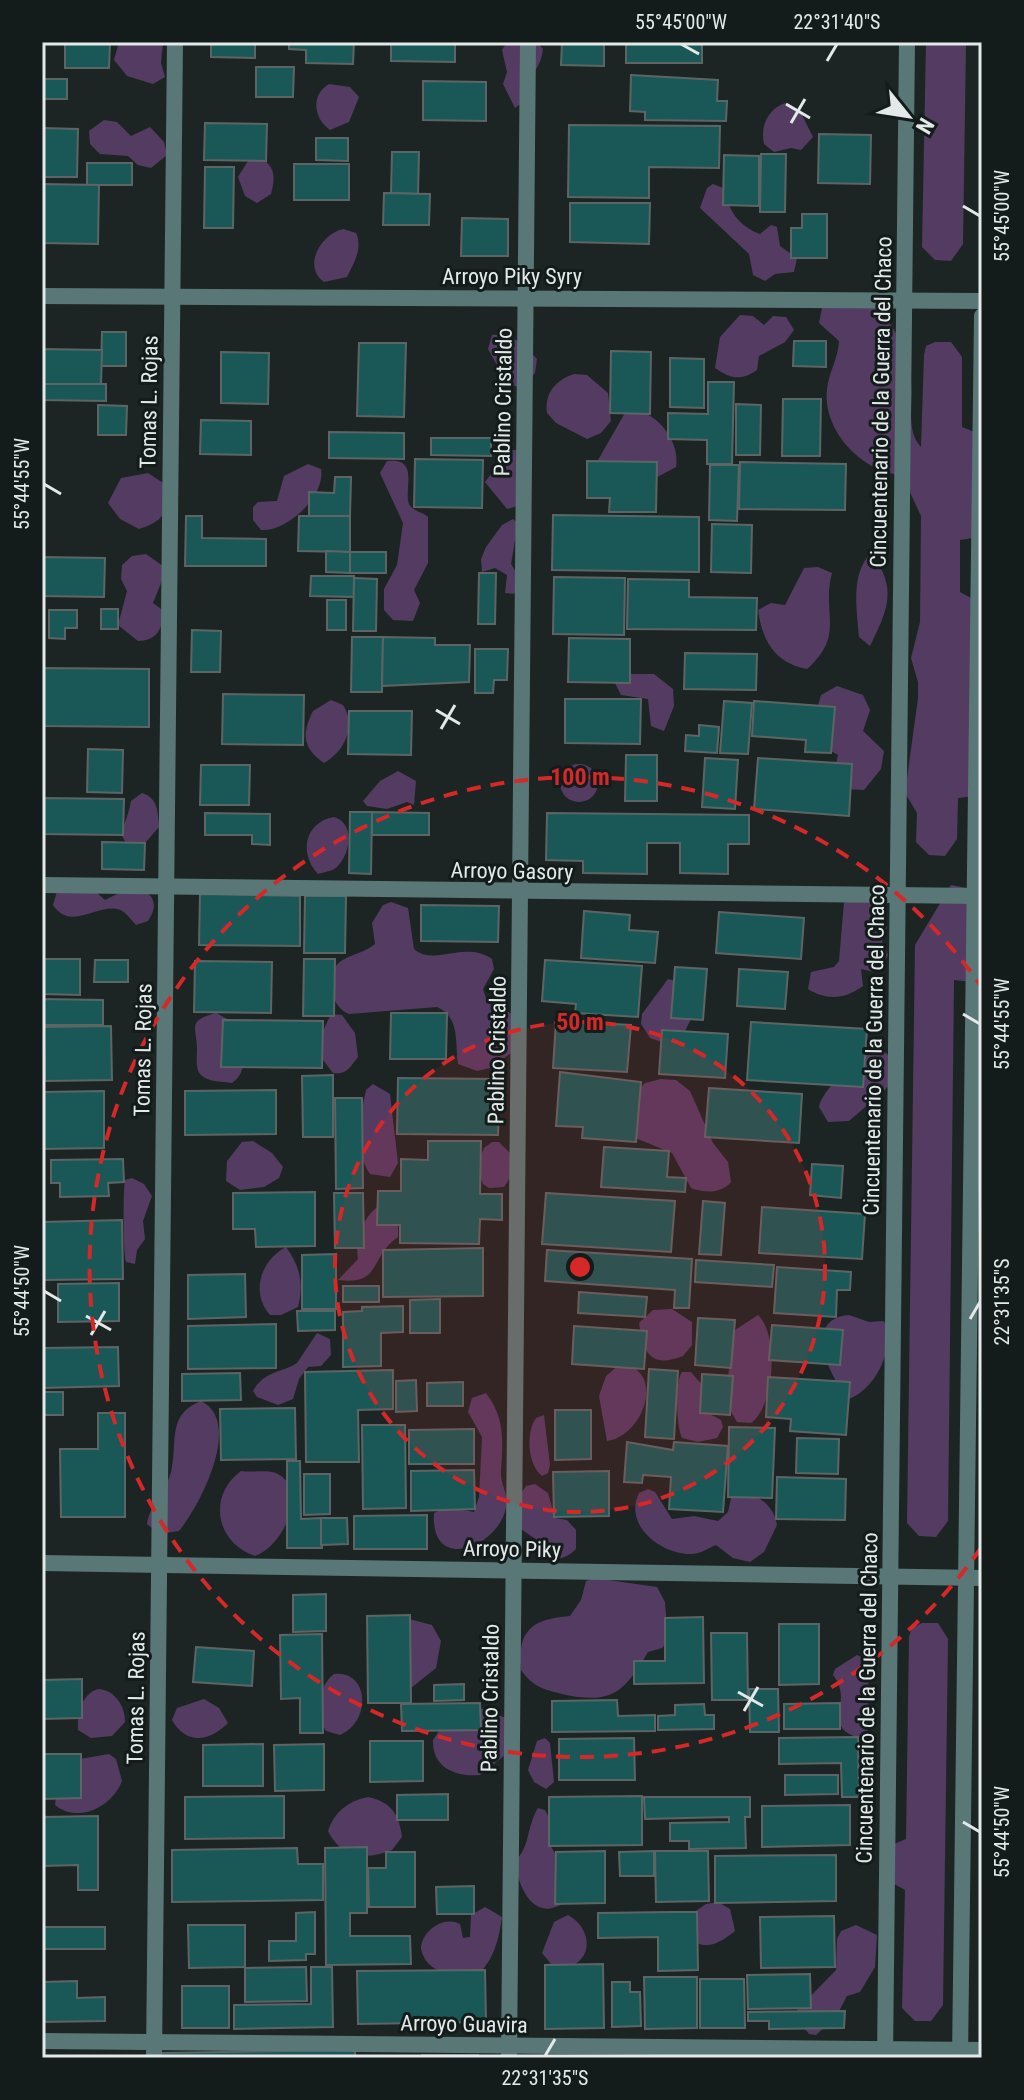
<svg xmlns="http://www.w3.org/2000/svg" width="1024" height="2100" viewBox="0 0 1024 2100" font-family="'Roboto Condensed',sans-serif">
	<rect width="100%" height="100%" fill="#1d2524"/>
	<!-- green -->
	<g fill="#543b61">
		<path d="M119 42H163L161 63 165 77 153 84 127 76 114 60Z"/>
		<path d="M507 42H537L543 49C541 69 529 72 529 97L515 108 503 84 507 72 502 50Z"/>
		<path d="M926 42H966L963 244 951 261 935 260 922 247Z"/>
		<path d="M329 84 350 87 359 97 349 122 330 130C314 119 310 95 329 84Z"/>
		<path d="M785 103 800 111 813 137 801 150 791 148 774 152 764 144C760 126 768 109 785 103Z"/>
		<path d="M104 120 117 122 131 136 150 127 164 142 167 155 151 168 138 165 128 156 100 154 90 144 89 131Z"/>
		<path d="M261 158C276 167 275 179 271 194L257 203 245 196 238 177 248 161Z"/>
		<path d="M713 184 726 189C727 210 739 226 760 234L771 225 777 227 780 246 797 258 794 272 775 274 765 281 753 275 749 254 700 208 707 188Z"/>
		<path d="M343 229 356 233C363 248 354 263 347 277L324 282C302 266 321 234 343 229Z"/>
		<path d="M822 308H877C897 329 908 353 911 381 914 403 905 430 921 447L924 355 926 346 935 342H951L962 357V427L982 435 979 537 960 540V592L982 604 975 796 958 798 957 839 945 856 929 855 916 842 917 813 905 793 918 698V682L911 658 920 622 921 516 902 475C863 473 822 431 827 389 829 372 838 359 839 341L819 323Z"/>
		<path d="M740 315 753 316 764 325 773 316 786 317 794 330 785 342 759 356 757 370C741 381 731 379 715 368L720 337Z"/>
		<path d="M506 334 523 344 537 359 535 373 521 387 508 385 488 349 492 335Z"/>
		<path d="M574 374 587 375 608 393 611 421 601 433 587 439 556 423 547 413C544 393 556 380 574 374Z"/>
		<path d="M639 411C661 417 680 444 676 467L648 482 603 474 598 460 625 413Z"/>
		<path d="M509 450H516L518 506 507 509 485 482Z"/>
		<path d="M387 461C417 458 406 482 408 500 409 511 422 511 428 517V563L414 590 420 603 413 621 393 620 384 610V589L397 565 403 523 380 473Z"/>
		<path d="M308 464 321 469C326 496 287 532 261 530L253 520V507L258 502 277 501 284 476Z"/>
		<path d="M148 473 171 488C169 512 162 522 139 529L120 519 108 503 121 478Z"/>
		<path d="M513 519 518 523 511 564 522 582 514 594 505 593 507 575 495 568 482 572 481 559 486 547 502 525Z"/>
		<path d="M871 553C898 588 888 610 870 646L859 637C857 610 850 574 871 553Z"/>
		<path d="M146 554 163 566 165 573 153 603 164 611C162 629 158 640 138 641L118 625 127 591 121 579 122 565 132 556Z"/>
		<path d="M818 567 832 573C821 613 846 634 807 669 774 663 762 639 758 610L771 603 785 605 804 568Z"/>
		<path d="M626 674H654L673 689 674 706 664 731 651 726 648 699 621 695 615 683Z"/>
		<path d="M837 686 863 695 870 710 863 731 884 751 881 769 864 790 844 789 834 773 838 755 829 750 815 716 821 695Z"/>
		<path d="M331 700 343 705C357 726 344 752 324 763 303 748 301 735 313 711Z"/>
		<circle cx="579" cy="783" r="19"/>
		<path d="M398 771 416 781 414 805 407 802 387 809 367 806 363 801 380 781Z"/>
		<path d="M142 793C158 798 158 812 159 827L145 843H126L121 834C125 820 128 817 131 801Z"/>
		<path d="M334 817C355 823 351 853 337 867 333 871 324 872 318 874 299 854 304 822 334 817Z"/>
		<path d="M122 881C142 888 165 896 148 921L136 925C131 920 125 910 117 909 96 905 70 931 53 905L59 884 90 887 105 900 117 894Z"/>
		<path d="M951 885 967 888 982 899V983L954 980 948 1521 936 1537 919 1536 907 1523 915 945Z"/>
		<path d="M873 899 887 927 882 941 888 955 880 970 874 972 861 969 863 986C845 999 827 1001 808 989L811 972 834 967 839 961 844 902Z"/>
		<path d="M391 902 408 908 414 949C435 967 464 940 492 959L494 969 483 989 486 998 512 1014 511 1053 490 1068 477 1071 458 1064C455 1042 460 1017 437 1007L349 1014C333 1007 330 989 331 973 342 953 359 957 375 944L372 923 383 905Z"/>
		<path d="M668 979 676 981 693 1015 682 1037 668 1044 650 1038 641 1024 642 1014Z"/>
		<path d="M216 1013 235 1023C240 1044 252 1069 232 1083 223 1081 209 1083 201 1075 195 1069 197 1058 197 1050 197 1027 186 1021 216 1013Z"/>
		<path d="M331 1014 342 1015 355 1033 358 1057C350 1067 347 1075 333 1073L320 1056 323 1031Z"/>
		<path d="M881 1050 893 1058 889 1085 884 1091 849 1121 828 1122 819 1107C821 1090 864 1049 881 1050Z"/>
		<path d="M661 1079 676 1080 690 1091 713 1143 728 1162 731 1182C721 1194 704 1193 691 1188L672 1153 633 1137 635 1093 645 1083Z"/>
		<path d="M373 1084 390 1094 398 1163 390 1177 370 1174C353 1148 360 1118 366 1090Z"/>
		<path d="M253 1141 272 1153 283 1167 279 1178 264 1187 240 1190 226 1181 227 1161 242 1142Z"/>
		<path d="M492 1142H499L514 1157 512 1175 504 1187 489 1188 483 1184 476 1167 484 1148Z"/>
		<path d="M132 1178 144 1184 152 1196 143 1221 145 1239 137 1250 135 1264 126 1262C123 1254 123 1189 125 1180Z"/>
		<path d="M382 1203 398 1214V1237C369 1257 382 1286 338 1280L358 1259C354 1236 364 1216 382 1203Z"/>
		<path d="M286 1247C300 1266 304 1284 298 1307L281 1315H270C250 1292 261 1260 286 1247Z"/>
		<path d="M672 1309 692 1322V1345L683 1356C650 1369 643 1352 639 1323L653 1310Z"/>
		<path d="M758 1315C779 1335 775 1406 751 1423L737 1422 726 1403 732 1332Z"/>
		<path d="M849 1315 869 1322 883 1321 891 1328C888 1356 877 1387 849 1399 830 1378 801 1319 849 1315Z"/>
		<path d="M317 1333 330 1339 331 1355 321 1366 308 1367 299 1379 293 1399 278 1405 257 1397 253 1391C264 1371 281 1373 297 1363Z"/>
		<path d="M621 1363C667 1372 643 1436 607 1441L599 1396 606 1376Z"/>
		<path d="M682 1372H691L702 1385 708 1413 721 1420 723 1427 717 1438 698 1442 682 1438C676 1425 675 1381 682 1372Z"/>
		<path d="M486 1393C505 1418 503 1440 501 1471 500 1484 509 1494 506 1507 500 1546 430 1575 434 1513L446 1507 474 1512 479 1497 482 1437 468 1412 472 1398Z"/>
		<path d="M201 1401C244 1422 199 1507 179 1531L159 1534 147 1524C150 1504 166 1491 171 1472 178 1444 166 1414 201 1401Z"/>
		<path d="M544 1415 550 1465 548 1473 542 1476C527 1464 526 1432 536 1418Z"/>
		<path d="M241 1471C252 1473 268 1469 278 1474 310 1492 281 1548 255 1556 216 1543 207 1496 241 1471Z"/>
		<path d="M535 1484 548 1493 555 1518 567 1520 576 1530V1549C563 1563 537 1565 537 1540L518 1527 519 1497 526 1486Z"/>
		<path d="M648 1489 655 1492 672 1519 694 1516 718 1521 728 1512 731 1498C752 1487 774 1504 777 1525L764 1552 750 1562 733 1558 716 1545C708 1548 700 1554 692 1554 661 1555 623 1525 639 1493Z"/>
		<path d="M594 1578 657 1587 665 1602 668 1641 662 1648 648 1652C624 1693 611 1705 562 1694 543 1689 533 1687 521 1670 517 1630 532 1619 570 1616L581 1600 586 1581Z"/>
		<path d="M409 1619 432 1625 441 1641 436 1668 411 1688Z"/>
		<path d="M922 1623H938L948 1639 943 2005 931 2021H915L902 2008 905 1890 894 1884V1844L906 1839 909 1637 912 1628Z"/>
		<path d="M857 1655C883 1666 867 1681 864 1698L875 1713 866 1734 860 1738C820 1727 855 1702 833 1675L835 1669Z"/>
		<path d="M334 1674C369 1670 372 1721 340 1735L326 1731C315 1714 317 1687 334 1674Z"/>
		<path d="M98 1689C115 1690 125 1706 125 1722L112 1736 91 1738 78 1730C77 1713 81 1695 98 1689Z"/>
		<path d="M204 1699 219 1708 228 1723C210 1741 187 1746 172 1720L177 1708Z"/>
		<path d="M457 1704H470L513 1721 510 1751 480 1775C456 1777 432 1768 433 1740Z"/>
		<path d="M545 1738 550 1743 554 1782 546 1789 534 1782 528 1770 537 1741Z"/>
		<path d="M109 1754 116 1759 122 1781C112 1807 78 1824 55 1805L56 1797 80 1759Z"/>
		<path d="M368 1797C391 1802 399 1814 402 1837L392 1850C366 1860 342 1859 328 1831 334 1812 348 1801 368 1797Z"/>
		<path d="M538 1808 545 1810C556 1827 541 1847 562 1858L573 1895C540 1928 519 1895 515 1861 531 1846 526 1827 538 1808Z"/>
		<path d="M718 1902 730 1909 735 1931C722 1941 710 1950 694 1942L693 1913 706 1904Z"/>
		<path d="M485 1907 502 1917C499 1939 494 1959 478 1975 454 1973 428 1977 421 1949 421 1931 444 1915 460 1924L463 1938 470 1937 471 1915Z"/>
		<path d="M568 1915C592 1928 595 1961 565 1968L551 1964 542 1953 554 1922Z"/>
		<path d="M856 1925 877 1935 875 1967 860 1992 847 1996 836 2017 816 2035 809 2034 797 2019V2010L836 1970 837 1939 841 1931Z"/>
	</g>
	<!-- building -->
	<g fill="#1a5857" stroke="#5c6565" stroke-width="2">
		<path d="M65 42H110L109 68H65Z"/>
		<path d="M211 42H255V58L211 57Z"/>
		<path d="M289 42H354L353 64 306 63V50L289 49Z"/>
		<path d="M391 42H455V62L391 61Z"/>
		<path d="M562 42H604V66L561 65Z"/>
		<rect x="626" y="42" width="76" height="21"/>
		<path d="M256 67H294L293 97H256Z"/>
		<path d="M631 75 718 80 717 101H727L726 121 645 120V112L630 111Z"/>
		<rect x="42" y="79" width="25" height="20"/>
		<path d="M423 81 486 82V121L423 120Z"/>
		<path d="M205 123 267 124 266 161 204 160Z"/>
		<path d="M569 125 720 126 719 168 649 167V198L568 197Z"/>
		<path d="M42 128 78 129 77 177H42Z"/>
		<path d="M819 134 871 135 870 184 818 183Z"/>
		<path d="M316 138H348V161L316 160Z"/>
		<path d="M392 152H419L418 194 391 193Z"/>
		<path d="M761 154H786L785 212H760Z"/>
		<path d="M724 155 759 156V206L723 205Z"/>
		<rect x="87" y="163" width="45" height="22"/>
		<rect x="294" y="164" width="55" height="36"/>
		<path d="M205 167H234L233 228H204Z"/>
		<path d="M42 184 99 185 98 244 42 243Z"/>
		<path d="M384 193 430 194 429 225H383Z"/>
		<path d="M570 203H650L649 244 570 242Z"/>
		<path d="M802 214H827V258H791V228H802Z"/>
		<path d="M462 218 508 219V256H461Z"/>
		<path d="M102 332H126V366H101Z"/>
		<path d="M794 341H826V367L793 366Z"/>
		<path d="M359 343H406L404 417 357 416Z"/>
		<path d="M42 349 102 350 101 384H42Z"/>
		<path d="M611 351 651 352 650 414 610 413Z"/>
		<path d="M221 352 269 353 268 404 221 403Z"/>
		<path d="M670 358 704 359V408L670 407Z"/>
		<path d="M708 382H734L732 464H707V440L668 439V413L708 414Z"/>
		<path d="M42 384H106V401L42 400Z"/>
		<path d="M783 399H821L820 456H782Z"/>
		<path d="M736 404 761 405 760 455H736Z"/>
		<path d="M98 405 127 406 126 435H98Z"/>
		<path d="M201 420 251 421V455L200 454Z"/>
		<path d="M329 432 404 433V459L329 458Z"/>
		<path d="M431 438H491V456L431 455Z"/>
		<path d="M415 459 483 460 482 508 414 507Z"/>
		<path d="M587 461 657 462 656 512H609L610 498H587Z"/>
		<path d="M740 462 846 464 845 510 739 509Z"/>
		<path d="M710 465H739L737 521 709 520Z"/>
		<path d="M335 477H351L350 516H309V492L334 493Z"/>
		<path d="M553 515 699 517V572L552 570Z"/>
		<path d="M186 516H202V538L266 539V566H185Z"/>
		<path d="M299 516H350V552L298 551Z"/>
		<path d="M712 524 752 525 751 573 711 572Z"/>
		<path d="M326 551 350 552V573L326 572Z"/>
		<rect x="350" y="552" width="36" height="21"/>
		<path d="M42 557 105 558 104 597 42 596Z"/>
		<path d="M479 573H496L495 624H478Z"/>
		<path d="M311 576H354V597L310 596Z"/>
		<path d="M554 577 625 578 624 635 553 634Z"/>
		<path d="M354 578 377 579 376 631H353Z"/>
		<path d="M628 579 689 580V597L757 598 756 630 627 629Z"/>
		<rect x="327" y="600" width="19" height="30"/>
		<rect x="101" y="609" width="17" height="20"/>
		<path d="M49 610H77V628H65V639L49 638Z"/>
		<path d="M192 630 221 631 220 672H191Z"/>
		<path d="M352 637H383L382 692H351Z"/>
		<path d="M383 637 435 638V645H470L469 682 382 686Z"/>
		<path d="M569 638 630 639V683L568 682Z"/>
		<path d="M475 649H508L507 680H494L493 693H475Z"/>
		<path d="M685 653 757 654 756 690 684 689Z"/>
		<path d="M42 668 149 669V727L42 726Z"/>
		<path d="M223 694 304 695 303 745 222 744Z"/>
		<path d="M565 699H641L640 744 565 743Z"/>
		<path d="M724 701 752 703 748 754 720 753Z"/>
		<path d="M754 701 835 707 831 753 805 752 806 740 752 736Z"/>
		<path d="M349 711H412L411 755 348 754Z"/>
		<path d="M699 725 719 727 717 753 685 751 686 735 699 736Z"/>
		<path d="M88 749 123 750 122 793 87 792Z"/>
		<path d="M626 755H657V801H625Z"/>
		<path d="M705 758 738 760 735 809 702 807Z"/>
		<path d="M758 758 852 764 849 816 754 809Z"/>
		<path d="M201 765H250L249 805H200Z"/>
		<path d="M42 798 124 799 123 835 42 834Z"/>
		<path d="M350 812H372L371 874 349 873Z"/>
		<path d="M372 812 429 813V835H372Z"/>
		<path d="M205 813 270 814V845L252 844V835H205Z"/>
		<path d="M547 813 749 815V844H728V874L680 873V843H647V874L583 873V861L546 860Z"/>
		<path d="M102 842 145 843 144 870 102 869Z"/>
		<path d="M200 894 300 896V946L199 945Z"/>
		<path d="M305 896H346L345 953H304Z"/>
		<path d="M421 905 499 906 498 942 421 941Z"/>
		<path d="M584 911 630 915 629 930 658 932 655 963 581 958Z"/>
		<path d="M719 912 804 918 801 959 716 953Z"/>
		<path d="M42 959H80V995L42 994Z"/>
		<path d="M304 959H335L334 1016H303Z"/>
		<path d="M95 960H128V982H94Z"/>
		<path d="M545 960 642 966 638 1017 575 1013 576 1004 542 1001Z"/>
		<path d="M195 961 272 962 271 1013 194 1012Z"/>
		<path d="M675 967 707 969 703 1020 671 1018Z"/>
		<path d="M739 969 788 972 785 1009 737 1006Z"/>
		<path d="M42 999 103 1000V1025H42Z"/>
		<path d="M391 1013H447L446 1059H390Z"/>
		<path d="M223 1020 323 1021 322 1068 221 1067Z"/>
		<path d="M556 1021 631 1025 627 1072 553 1068Z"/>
		<path d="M751 1022 867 1029 863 1087 747 1080Z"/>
		<path d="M111 1026 112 1080 45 1081 44 1027Z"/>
		<path d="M662 1030 728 1034 725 1078 659 1074Z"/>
		<path d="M560 1072 641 1082 636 1142 582 1138 583 1127 556 1126Z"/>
		<path d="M333 1075V1137H303L302 1076Z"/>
		<path d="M398 1078 500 1079 498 1135 397 1134Z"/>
		<path d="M709 1088 802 1094 799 1143 705 1137Z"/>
		<path d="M276 1090V1134L185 1135V1091Z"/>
		<path d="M104 1091V1148L42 1149V1092Z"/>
		<path d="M335 1098H362L363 1188 336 1189Z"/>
		<path d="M428 1141H481L480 1194H502V1220L480 1219 479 1244 400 1243V1225H377L378 1191H401V1159L428 1160Z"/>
		<path d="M604 1147 669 1151 667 1177 686 1178 685 1192 601 1187Z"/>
		<path d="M123 1159 124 1182 108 1183 109 1196 60 1197V1183H51V1160Z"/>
		<path d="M812 1164 843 1166 841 1198 810 1195Z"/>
		<path d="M315 1192V1246L256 1247 255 1229H233V1193Z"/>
		<path d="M334 1193H363L364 1248H335Z"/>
		<path d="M546 1193 675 1201 671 1252 542 1244Z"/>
		<path d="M703 1201 725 1203 721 1255 699 1254Z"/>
		<path d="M762 1207 865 1214 862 1259 759 1253Z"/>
		<path d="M122 1220 123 1279 42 1280V1222Z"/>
		<path d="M483 1248V1296L383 1297V1250Z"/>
		<path d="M547 1250 692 1259 689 1308H674L675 1290 545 1281Z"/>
		<path d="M336 1254V1309H302V1255Z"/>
		<path d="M696 1260 774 1265 772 1287 695 1282Z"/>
		<path d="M777 1267 851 1272 850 1290H837L836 1317 774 1313Z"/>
		<path d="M245 1274 246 1317 188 1319V1275Z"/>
		<path d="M119 1283V1321L58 1322V1284Z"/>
		<rect x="343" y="1286" width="36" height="16"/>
		<path d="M579 1292 647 1297 645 1317 578 1313Z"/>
		<path d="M440 1299V1333H410V1300Z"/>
		<path d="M403 1306V1332L381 1333V1366L343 1367V1312L362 1311V1307Z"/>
		<path d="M297 1311H335V1330L298 1331Z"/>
		<path d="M698 1318 735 1320 731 1368 695 1365Z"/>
		<path d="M276 1324V1368L188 1369V1326Z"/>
		<path d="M772 1325 843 1330 840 1365 769 1360Z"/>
		<path d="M574 1326 647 1331 644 1369 572 1364Z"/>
		<path d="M118 1347 119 1386 42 1388V1348Z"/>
		<path d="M649 1369 678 1371 674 1439 645 1437Z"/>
		<path d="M393 1370V1409L358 1410 359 1462H306L305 1372Z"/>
		<path d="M240 1373 241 1400 182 1401V1374Z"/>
		<path d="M702 1374 733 1376 730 1415 700 1413Z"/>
		<path d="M768 1377 850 1382 846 1435 790 1431 791 1419 766 1417Z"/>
		<path d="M416 1380 417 1411 396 1412V1381Z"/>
		<path d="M463 1382V1406H427V1383Z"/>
		<rect x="42" y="1392" width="21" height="23"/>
		<path d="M295 1408 296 1459 221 1460 220 1409Z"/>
		<path d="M555 1410H591V1459L555 1460Z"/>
		<path d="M98 1413H125V1517H61L60 1449H98Z"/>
		<path d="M362 1425H405L406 1508 363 1509Z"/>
		<path d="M729 1427 775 1428 772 1498 728 1497Z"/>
		<path d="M474 1429V1464H409V1430Z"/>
		<path d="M797 1438 839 1439 838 1474 796 1473Z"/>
		<path d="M627 1442 673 1450 674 1442 728 1446 723 1512 669 1509 671 1477 643 1475 642 1483 624 1482Z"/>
		<path d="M287 1461H300L301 1519 321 1518 322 1548H287Z"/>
		<path d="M474 1470 475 1509 411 1511V1471Z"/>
		<path d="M609 1471V1516L554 1517 553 1472Z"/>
		<path d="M304 1474H330V1514L304 1515Z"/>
		<path d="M777 1477 846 1479 845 1520 776 1519Z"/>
		<path d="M427 1515V1549H354V1516Z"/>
		<path d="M321 1518H347L348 1544 321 1545Z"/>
		<path d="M326 1594V1631L293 1632V1595Z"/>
		<path d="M410 1615 411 1703H368L367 1616Z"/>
		<path d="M703 1617 704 1683 634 1684V1661H665V1618Z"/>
		<path d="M779 1624H819V1684L779 1685Z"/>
		<path d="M711 1633H747L748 1700H712Z"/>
		<path d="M322 1634 323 1733H300V1698L281 1699 280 1635Z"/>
		<path d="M196 1647 254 1651 252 1686 193 1682Z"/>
		<path d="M82 1679V1718L42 1719V1680Z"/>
		<path d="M464 1684V1700L434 1701V1685Z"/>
		<path d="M749 1689H778L779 1732H750Z"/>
		<path d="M617 1700 618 1716 655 1715V1731L552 1732V1701Z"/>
		<path d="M480 1703 481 1730 402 1731 401 1704Z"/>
		<path d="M840 1703V1729H784V1704Z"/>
		<path d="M704 1704 705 1715H714V1729L658 1730V1716L675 1715V1705Z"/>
		<path d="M858 1737 859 1797H842L841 1763 779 1764V1738Z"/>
		<path d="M634 1738 635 1780H559V1739Z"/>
		<path d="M370 1741H423V1781L370 1782Z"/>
		<path d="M263 1744V1786H203V1745Z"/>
		<path d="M324 1744V1790L275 1791 274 1745Z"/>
		<path d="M42 1754H81V1798L42 1799Z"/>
		<path d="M785 1775H838V1794L785 1795Z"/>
		<path d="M448 1794V1820H397V1795Z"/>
		<path d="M284 1796V1838L185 1839V1797Z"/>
		<path d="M642 1796V1845L549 1846V1797Z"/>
		<path d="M644 1797H750V1817H745L746 1848 689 1849V1841H670V1823L729 1822V1817L645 1819Z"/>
		<path d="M850 1805V1845L762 1847V1806Z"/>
		<path d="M98 1816V1890H78V1865L42 1866V1817Z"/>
		<path d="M367 1847V1913H350V1936H410L411 1964 326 1965 325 1848Z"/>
		<path d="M297 1848 298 1864H323V1900L172 1902V1850Z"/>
		<path d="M605 1851V1903L555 1904 556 1852Z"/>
		<path d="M654 1851V1876H620L619 1852Z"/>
		<path d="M655 1851H708L709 1901 656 1902Z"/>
		<path d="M386 1852H415V1907H369L368 1868H386Z"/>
		<path d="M836 1855V1901L715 1903V1856Z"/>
		<path d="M474 1886V1914H437L436 1887Z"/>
		<path d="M315 1912V1954H306V1960L269 1961V1941H296V1913Z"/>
		<path d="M670 1912H697L698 1970 658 1971V1937L598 1938V1913Z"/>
		<path d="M834 1916 835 1967 761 1968 760 1917Z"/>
		<path d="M188 1925H245V1967L189 1968Z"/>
		<rect x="42" y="1927" width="63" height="22"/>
		<path d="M603 1964 604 2028 545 2029V1965Z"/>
		<path d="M306 1967 307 2001 245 2002V1968Z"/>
		<path d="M311 1967H332L333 2027 234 2029V2005L311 2004Z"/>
		<path d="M485 1970 486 2022 358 2024 357 1971Z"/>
		<path d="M810 1974 811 2008 748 2009 747 1975Z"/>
		<path d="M644 1977H697V2028L645 2029Z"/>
		<path d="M700 1979H744L745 2028H700Z"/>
		<path d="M77 1981V1998L105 1997V2021L42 2022V1982Z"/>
		<path d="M612 1982H630V1992H640L641 2026 612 2027Z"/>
		<rect x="182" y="1986" width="47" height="42"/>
		<path d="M845 2011 844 2028 769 2029V2021H748V2012Z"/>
		<path d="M355 2050V2058H159V2053Z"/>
		<rect x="422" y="2055" width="56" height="3"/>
	</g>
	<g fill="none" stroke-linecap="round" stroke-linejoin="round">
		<!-- minor -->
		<g stroke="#597776" stroke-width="16">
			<path d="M42 296 982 301"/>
			<path d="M42 885 980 896"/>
			<path d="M42 1563 982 1578"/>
			<path d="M42 2041 982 2050"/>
			<path d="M154 2058 175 42"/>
			<path d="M509 2058 528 42"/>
			<path d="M885 2058 907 42"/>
			<path d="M960 2058 982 316"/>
		</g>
	</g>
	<!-- ticks -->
	<path fill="none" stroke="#e3e9e8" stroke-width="3" d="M681 44 699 54M827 61 837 44M786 104 810 118M791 123 805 99M963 206 980 216M44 484 61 494M436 710 460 724M441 729 455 705M963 1014 980 1024M44 1291 61 1301M86 1316 111 1330M970 1319 980 1302M91 1335 105 1311M738 1692 763 1706M744 1711 758 1687M963 1822 980 1832M545 2056 555 2039"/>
	<!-- distance rings -->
	<circle cx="580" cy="1267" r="245" fill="#d62828" fill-opacity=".12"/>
	<g fill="none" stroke="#d62828" stroke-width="4" stroke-dasharray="14 10">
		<circle cx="580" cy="1267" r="245"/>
		<path d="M981 1548A490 490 0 1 1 981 986"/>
	</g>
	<g text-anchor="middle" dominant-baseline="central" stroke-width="6" stroke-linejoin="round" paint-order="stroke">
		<!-- street labels -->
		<g font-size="22" fill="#e3e9e8" stroke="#131b1b">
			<text x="512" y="276">Arroyo Piky Syry</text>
			<text transform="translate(149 402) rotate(-89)">Tomas L. Rojas</text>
			<text transform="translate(503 402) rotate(-89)">Pablino Cristaldo</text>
			<text transform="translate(881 402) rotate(-89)">Cincuentenario de la Guerra del Chaco</text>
			<text transform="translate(512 871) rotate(1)">Arroyo Gasory</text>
			<text transform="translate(143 1050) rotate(-89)">Tomas L. Rojas</text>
			<text transform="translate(497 1050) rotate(-89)">Pablino Cristaldo</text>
			<text transform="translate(874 1050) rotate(-89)">Cincuentenario de la Guerra del Chaco</text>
			<text transform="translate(512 1549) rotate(1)">Arroyo Piky</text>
			<text transform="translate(136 1698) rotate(-89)">Tomas L. Rojas</text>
			<text transform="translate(490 1698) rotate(-89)">Pablino Cristaldo</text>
			<text transform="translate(867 1698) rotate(-89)">Cincuentenario de la Guerra del Chaco</text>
			<text transform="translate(464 2024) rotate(1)">Arroyo Guavira</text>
		</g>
	</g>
	<circle cx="580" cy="1267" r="12" fill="#d62828" stroke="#131b1b" stroke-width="4"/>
	<g font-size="24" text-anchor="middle" font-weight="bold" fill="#d62828" stroke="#131b1b" stroke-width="6" stroke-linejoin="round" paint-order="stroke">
		<text x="580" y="785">100 m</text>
		<text x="580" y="1030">50 m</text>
	</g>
	<!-- border -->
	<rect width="1024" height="2100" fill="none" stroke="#131b1b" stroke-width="88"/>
	<!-- north arrow -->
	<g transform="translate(908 116) rotate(120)" stroke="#131b1b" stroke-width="6" paint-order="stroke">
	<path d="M0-6L14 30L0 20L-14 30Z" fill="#e3e9e8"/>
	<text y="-12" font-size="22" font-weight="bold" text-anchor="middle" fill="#e3e9e8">N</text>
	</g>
	<rect x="44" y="44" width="936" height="2012" fill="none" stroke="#e3e9e8" stroke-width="3"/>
	<g font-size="20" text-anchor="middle" fill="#e3e9e8">
		<text x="681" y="29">55°45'00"W</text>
		<text x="837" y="29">22°31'40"S</text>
		<text transform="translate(1002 216) rotate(-90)" y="7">55°45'00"W</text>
		<text transform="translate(22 484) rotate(-90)" y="7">55°44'55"W</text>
		<text transform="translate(1002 1024) rotate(-90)" y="7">55°44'55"W</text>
		<text transform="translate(22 1291) rotate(-90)" y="7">55°44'50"W</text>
		<text transform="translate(1002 1302) rotate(-90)" y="7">22°31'35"S</text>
		<text transform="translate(1002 1832) rotate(-90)" y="7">55°44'50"W</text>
		<text x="545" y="2085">22°31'35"S</text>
	</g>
</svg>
